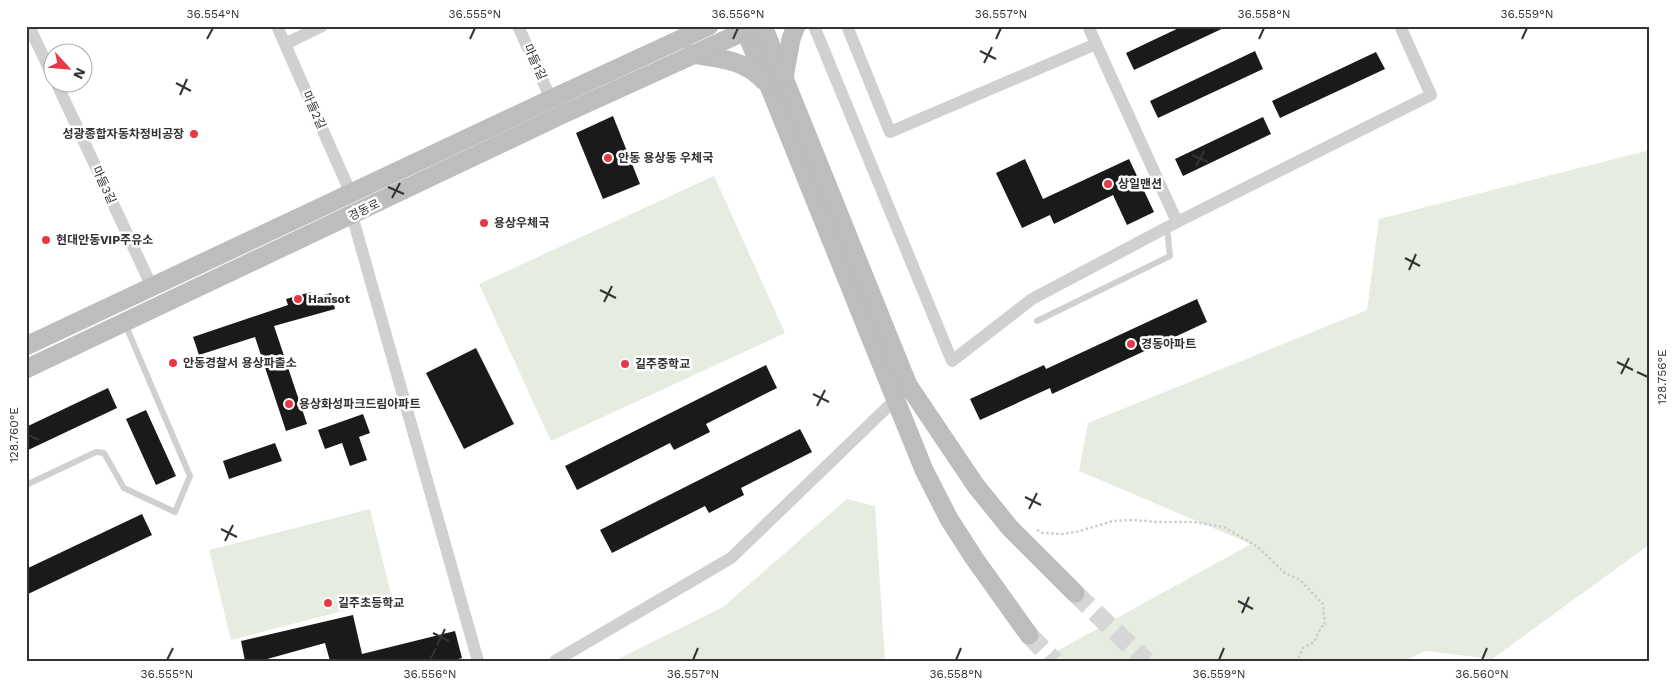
<svg xmlns="http://www.w3.org/2000/svg" width="1676" height="687" viewBox="0 0 1676 687" font-family="'Work Sans','Noto Sans KR',sans-serif">
	<rect width="100%" height="100%" fill="#fff"/>
	<!-- green -->
	<g fill="#e6ecdf">
		<path d="M1650 150V544L1492 659 1426 651 1403 661H1039L1251 544 1079 471 1088 423 1367 310 1379 219Z"/>
		<path d="M714 176 785 333 551 441 479 284Z"/>
		<path d="M847 499 875 506 885 661H614L723 607Z"/>
		<path d="M370 509 392 598 231 640 209 550Z"/>
	</g>
	<!-- building -->
	<g fill="#1a1a1a">
		<path d="M1183 26H1228L1134 70 1126 53Z"/>
		<path d="M1255 51 1263 69 1158 118 1150 101Z"/>
		<path d="M1376 52 1385 69 1280 118 1272 101Z"/>
		<path d="M613 116 640 184 603 199 576 133Z"/>
		<path d="M1263 117 1271 134 1183 176 1175 159Z"/>
		<path d="M1025 159 1043 199 1129 159 1154 212 1127 225 1113 195 1054 224 1050 215 1022 228 996 173Z"/>
		<path d="M311 292 312 298 331 293 335 309 274 326 307 424 286 431 255 337 199 355 193 337 288 305 286 299Z"/>
		<path d="M1197 299 1207 322 1052 394 1050 388 980 420 970 399 1044 365 1046 369Z"/>
		<path d="M476 348 514 424 464 449 426 373Z"/>
		<path d="M766 365 777 388 706 424 710 432 674 450 670 443 577 490 565 466Z"/>
		<path d="M108 388 117 408 26 451V427Z"/>
		<path d="M146 410 176 476 156 485 126 419Z"/>
		<path d="M363 414 370 433 359 437 367 460 350 466 342 443 325 449 318 430Z"/>
		<path d="M800 429 812 452 741 488 744 495 709 513 705 506 612 553 600 530Z"/>
		<path d="M275 443 282 461 229 479 223 461Z"/>
		<path d="M142 514 152 535 26 595V569Z"/>
		<path d="M353 615 362 654 455 631 462 658 451 661H330L325 643 260 661H245L241 641Z"/>
	</g>
	<g fill="none" stroke-linecap="round" stroke-linejoin="round">
		<!-- secondary-tunnel -->
		<g stroke="#d6d6d6" stroke-width="19" stroke-dasharray="19 9" stroke-linecap="butt">
			<path d="M1075 593 1146 661"/>
			<path d="M1029 635 1054 661"/>
		</g>
		<!-- path -->
		<path stroke="#cdcdcd" stroke-width="2.5" stroke-dasharray="2.5 2.5" stroke-linecap="butt" d="M1037 530 1042 533 1063 534 1080 531 1113 521 1134 520 1158 522H1194L1224 527 1258 547 1285 573 1300 580 1323 604 1325 625 1321 627 1314 642 1303 648 1297 661"/>
		<!-- lane -->
		<g stroke="#d0d0d0" stroke-width="6">
			<path d="M1037 321 1170 256 1167 228"/>
			<path d="M26 485 96 452 104 453 124 488 175 512 190 476 125 324"/>
		</g>
		<!-- street -->
		<g stroke="#d0d0d0" stroke-width="12">
			<path d="M29 26 52 75"/>
			<path d="M277 26 351 194"/>
			<path d="M518 26 551 99"/>
			<path d="M814 26 952 361 1032 299 1177 222 1431 95 1400 26"/>
			<path d="M847 26 890 132 1096 44"/>
			<path d="M1088 26 1177 222"/>
			<path d="M285 44 322 26"/>
			<path d="M56 82 152 287"/>
			<path d="M352 215 478 661"/>
			<path d="M555 661 731 558 899 396"/>
		</g>
		<!-- secondary -->
		<g stroke="#bdbdbd" stroke-width="19">
			<path d="M743 26 769 86 924 470 949 519 974 558 1029 635"/>
			<path d="M763 26 908 385 976 486 1010 528 1075 593"/>
			<path d="M692 54C719 58 745 60 764 81"/>
			<path d="M784 78 791 39 796 26"/>
			<path d="M26 346 551 99 709 26"/>
			<path d="M26 369 559 116 756 26"/>
		</g>
	</g>
	<!-- ticks -->
	<path fill="none" stroke="#333" stroke-width="2" d="M207 39 213 28M470 39 475 28M733 39 738 28M996 39 1001 28M1259 39 1264 28M1522 39 1527 28M980 51 996 59M984 63 992 47M176 83 191 91M180 95 187 79M1192 155 1208 162M1196 166 1204 151M388 187 404 194M392 198 400 183M1405 258 1420 266M1409 270 1416 254M600 290 616 298M604 302 612 286M1617 362 1633 370M1637 372 1648 377M1621 374 1629 358M813 394 829 402M817 406 825 390M28 435 39 440M1025 497 1041 505M1029 509 1037 493M221 529 237 537M225 541 233 525M1238 601 1253 609M1242 613 1249 597M433 633 449 641M437 645 445 629M167 660 173 648M430 660 436 648M693 660 698 648M956 660 961 648M1219 660 1224 648M1482 660 1487 648"/>
	<!-- markers -->
	<g fill="#e63946" stroke="#fff" stroke-width="2">
		<circle cx="194" cy="134" r="5"/>
		<circle cx="608" cy="158" r="5"/>
		<circle cx="1108" cy="184" r="5"/>
		<circle cx="484" cy="223" r="5"/>
		<circle cx="46" cy="240" r="5"/>
		<circle cx="298" cy="299" r="5"/>
		<circle cx="1131" cy="344" r="5"/>
		<circle cx="173" cy="363" r="5"/>
		<circle cx="625" cy="364" r="5"/>
		<circle cx="289" cy="404" r="5"/>
		<circle cx="328" cy="603" r="5"/>
	</g>
	<g text-anchor="middle" dominant-baseline="central" stroke-width="5" stroke-linejoin="round" paint-order="stroke">
		<!-- street labels -->
		<g font-size="12" fill="#333" stroke="#fff">
			<text transform="translate(535 62) rotate(65)">마들1길</text>
			<text transform="translate(314 110) rotate(66)">마들2길</text>
			<text transform="translate(104 185) rotate(65)">마들3길</text>
			<text transform="translate(364 210) rotate(-26)">경동로</text>
		</g>
		<!-- poi labels -->
		<g font-size="12" font-weight="bold" fill="#333" stroke="#fff" text-anchor="start">
			<text x="184" y="134" text-anchor="end">성광종합자동차정비공장</text>
			<text x="618" y="158">안동 용상동 우체국</text>
			<text x="1118" y="184">상일맨션</text>
			<text x="494" y="223">용상우체국</text>
			<text x="56" y="240">현대안동VIP주유소</text>
			<text x="308" y="299">Hansot</text>
			<text x="1141" y="344">경동아파트</text>
			<text x="183" y="363">안동경찰서 용상파출소</text>
			<text x="635" y="364">길주중학교</text>
			<text x="299" y="404">용상화성파크드림아파트</text>
			<text x="338" y="603">길주초등학교</text>
		</g>
	</g>
	<!-- border -->
	<rect width="1676" height="687" fill="none" stroke="#ffffff" stroke-width="55"/>
	<!-- north arrow -->
	<g transform="translate(68 68) rotate(116)"><circle r="24" fill="#ffffff" stroke="#adadad"/>
	<path d="M0-4L9 19L0 12L-9 19Z" fill="#e63946"/>
	<text y="-8" font-size="14" font-weight="bold" text-anchor="middle" fill="#333333">N</text>
	</g>
	<rect x="28" y="28" width="1620" height="632" fill="none" stroke="#333" stroke-width="2"/>
	<g font-size="12" text-anchor="middle" fill="#333">
		<text x="213" y="18">36.554°N</text>
		<text x="475" y="18">36.555°N</text>
		<text x="738" y="18">36.556°N</text>
		<text x="1001" y="18">36.557°N</text>
		<text x="1264" y="18">36.558°N</text>
		<text x="1527" y="18">36.559°N</text>
		<text transform="translate(1662 377) rotate(-90)" y="4">128.756°E</text>
		<text transform="translate(14 435) rotate(-90)" y="4">128.760°E</text>
		<text x="167" y="678">36.555°N</text>
		<text x="430" y="678">36.556°N</text>
		<text x="693" y="678">36.557°N</text>
		<text x="956" y="678">36.558°N</text>
		<text x="1219" y="678">36.559°N</text>
		<text x="1482" y="678">36.560°N</text>
	</g>
</svg>
